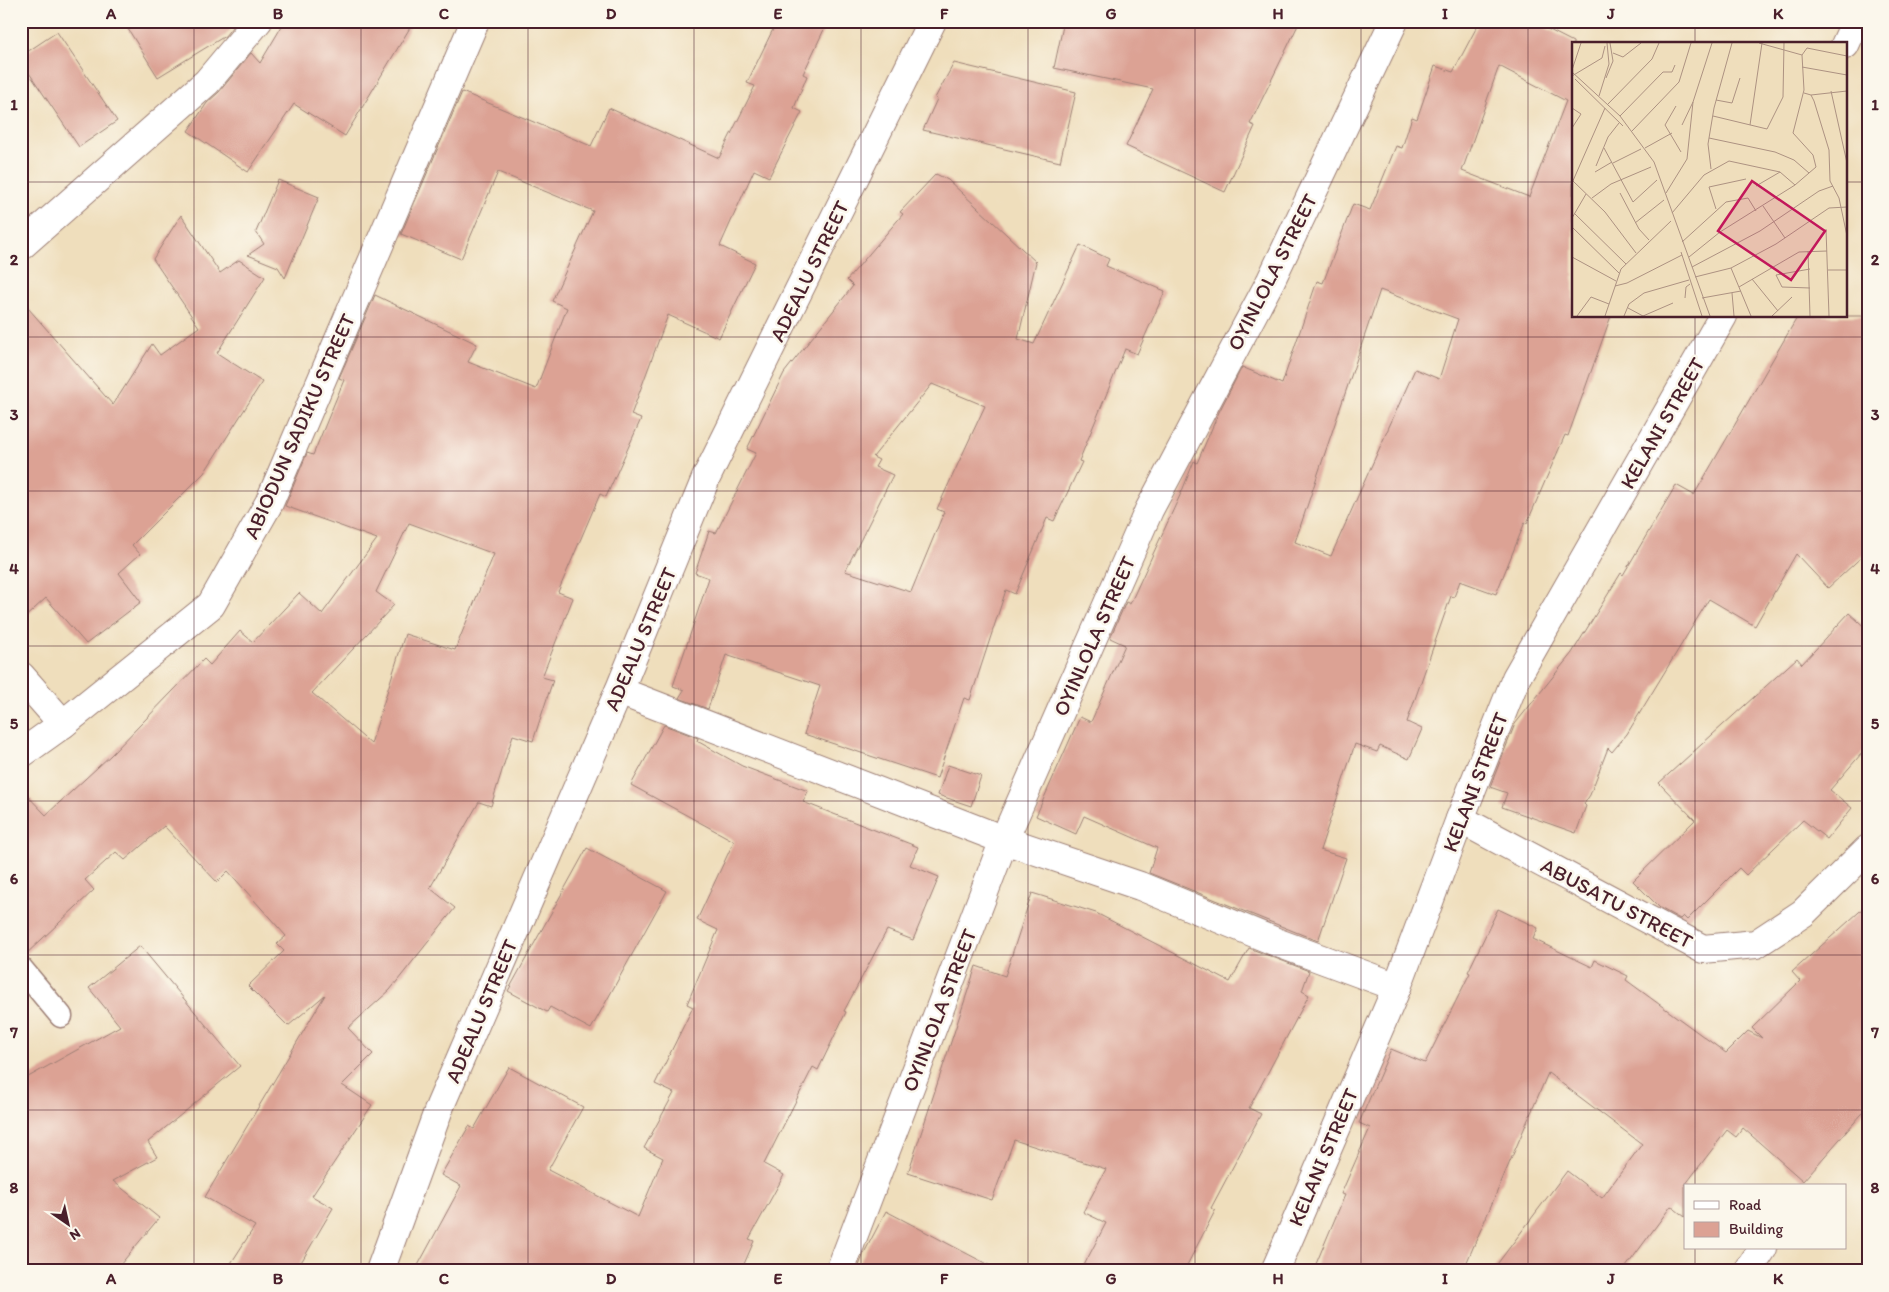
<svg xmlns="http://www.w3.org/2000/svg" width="1889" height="1292" viewBox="0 0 1889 1292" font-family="Itim,sans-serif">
	<rect width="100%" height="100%" fill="#fbf7ec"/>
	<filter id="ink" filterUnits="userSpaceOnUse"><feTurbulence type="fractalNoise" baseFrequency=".02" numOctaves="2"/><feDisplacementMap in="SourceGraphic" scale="10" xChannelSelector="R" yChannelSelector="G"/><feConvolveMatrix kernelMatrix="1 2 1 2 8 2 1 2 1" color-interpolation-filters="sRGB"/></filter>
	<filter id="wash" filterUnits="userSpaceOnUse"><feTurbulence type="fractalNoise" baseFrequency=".0096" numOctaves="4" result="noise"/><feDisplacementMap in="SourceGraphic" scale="20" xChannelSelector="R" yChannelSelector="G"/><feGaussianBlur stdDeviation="1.12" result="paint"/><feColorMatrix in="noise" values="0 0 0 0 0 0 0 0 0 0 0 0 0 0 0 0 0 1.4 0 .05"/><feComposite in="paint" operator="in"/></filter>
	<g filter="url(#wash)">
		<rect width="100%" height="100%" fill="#efdebc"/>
		<g id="blocks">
			<!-- building -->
			<g fill="#dca294" fill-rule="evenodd">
				<path d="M123 21H237L225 36 158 77Z"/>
				<path d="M285 21H414L345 136 294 104 248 172 188 131 207 103 219 92 251 53 260 63Z"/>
				<path d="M777 21H828L803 74 807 76 794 108 802 112 769 177 754 170 720 246 755 263 719 338 668 315 631 415 641 419 606 497 600 494 558 592 573 598 542 677 553 680 533 741 513 735 491 806 479 802 430 888 455 908 390 990 348 1028 373 1054 342 1085 372 1105 312 1196 333 1208 296 1271H226L255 1226 205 1197 325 995 288 1026 248 986 284 951 277 944 286 936 228 871 217 882 164 826 125 860 116 852 85 880 94 890 24 956 21 955V789L46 815 111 755 204 659 210 665 240 631 253 642 299 593 322 614 377 539 285 506 307 453 313 455 344 380 339 378 375 295 477 344 468 362 536 389 567 308 552 301 593 211 498 172 461 259 401 234 462 92 591 146 609 108 719 158 755 86 747 83ZM409 523 494 554 455 650 405 634 371 744 312 693 394 605 376 592Z"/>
				<path d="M1064 21H1300L1250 124 1255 126 1225 192 1126 146 1153 89 1054 68Z"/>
				<path d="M1480 21H1532L1573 42V316H1611L1568 436 1565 435 1527 523 1525 522 1496 594 1460 581 1454 597 1451 596 1407 722 1422 729 1409 759 1380 746 1377 752 1355 744 1320 850 1346 858 1318 941 1149 873 1157 848 1084 816 1076 834 1036 816 1080 717 1091 722 1125 645 1110 638 1126 602 1130 604 1182 491 1194 461 1197 463 1219 412 1242 367 1282 384 1317 281 1323 283 1353 204 1370 210 1396 146 1402 148 1412 117 1417 119 1435 66 1453 72ZM1499 66 1566 101 1529 197 1462 171ZM1380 290 1458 319 1439 379 1415 369 1331 556 1295 542Z"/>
				<path d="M57 32 117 121 79 147 21 61V56Z"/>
				<path d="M954 63 1076 92 1060 162 923 130 937 99 935 98Z"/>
				<path d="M936 174 948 180 1036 262 1018 339 1034 344 1080 245 1109 259 1106 266 1165 291 1137 354 1125 349 1079 461 1082 462 1054 521 1047 518 1015 594 1006 590 970 700 964 698 937 778 804 734 820 686 726 655 708 709 679 698 684 690 673 686 709 578 695 573 709 531 716 533 756 453 747 449 784 373 853 286 847 280 903 214 900 212ZM932 384 985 406 937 509 944 512 911 592 845 571 893 475 875 467 879 460 873 457Z"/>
				<path d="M278 180 319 197 285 278 278 267 248 255 264 244 256 232Z"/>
				<path d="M181 215 220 273 239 260 265 277 217 353 262 382 204 473 132 545 140 554 119 573 141 602 86 644 46 598 21 621V300L113 405 152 344 160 355 199 327 153 259Z"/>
				<path d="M1798 316H1868V551L1828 588 1796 554 1755 626 1709 599 1627 734 1612 752 1608 748 1590 795 1584 804 1586 806 1576 833 1502 807 1507 793 1490 787 1515 724 1572 653 1621 573 1623 575 1676 485 1694 495Z"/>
				<path d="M1849 613 1868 630V746L1830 790 1852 808 1827 839 1803 820 1746 875 1739 868 1687 920 1683 916 1680 919 1660 908 1633 881 1695 820 1659 783 1797 658 1802 664Z"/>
				<path d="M664 725 698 738 697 741 742 766 808 791 803 802 918 847 910 865 939 877 913 940 887 930 844 1011 846 1012 818 1070 813 1067 764 1164 784 1175 749 1239 754 1241 741 1271H415L461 1186 441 1175 469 1126 474 1129 509 1067 583 1107 548 1170 638 1217 663 1158 644 1148 674 1093 655 1084 693 1007 687 1004 718 930 697 920 734 841 631 785Z"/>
				<path d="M948 765 981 776 971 806 938 795Z"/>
				<path d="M587 848 667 891 591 1029 550 1007 547 1012 508 991Z"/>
				<path d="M1032 893 1096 913 1230 982 1249 948 1309 971 1302 991 1309 995 1249 1108 1261 1114 1211 1208 1215 1211 1184 1271H1081L1106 1223 1083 1212 1106 1169 1014 1140 992 1200 908 1173 976 966 1005 976Z"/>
				<path d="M1868 904V1107L1803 1181 1743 1128 1736 1137 1727 1130 1685 1185V1217L1671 1206 1623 1271H1492L1567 1171 1602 1198 1642 1144 1548 1073 1463 1271H1313L1345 1195 1341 1194 1370 1128 1359 1123 1391 1049 1425 1063 1470 973 1468 972 1498 909 1538 928 1533 939 1592 967 1595 960 1628 976 1626 980 1726 1053 1748 1031 1762 1038 1752 1028 1800 981 1792 972Z"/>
				<path d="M140 946 240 1066 148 1142 157 1157 113 1181 159 1218 115 1271H21V1081L120 1026 89 988Z"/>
				<path d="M886 1211 1000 1271H857L864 1253Z"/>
			</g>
		</g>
	</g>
	<g filter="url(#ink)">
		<use href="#blocks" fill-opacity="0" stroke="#9c7e74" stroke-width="1"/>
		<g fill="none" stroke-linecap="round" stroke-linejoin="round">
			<defs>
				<path id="service" d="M21 968 61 1016"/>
				<g id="minor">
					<path d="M1845 45 1856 21"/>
					<path d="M21 246 207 82 258 21"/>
					<path d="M21 676 63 724"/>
					<path d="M619 691 1004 840 1140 886 1281 944 1397 987"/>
					<path d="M21 754 63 724 211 605 269 503 475 21"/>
					<path d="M1460 819 1703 949 1756 944 1803 913 1868 849"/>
					<path d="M380 1271 440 1106 619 691 706 478 932 21"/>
					<path d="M840 1271 1004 840 1149 510 1271 280 1394 21"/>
					<path d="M1275 1271 1397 987 1460 819 1516 678 1723 316"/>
					<path d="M1748 1271 1763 1248"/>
				</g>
			</defs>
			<!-- service casing -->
			<use href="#service" stroke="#9c7e74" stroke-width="25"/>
			<!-- minor casing -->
			<use href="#minor" stroke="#9c7e74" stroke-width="30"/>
			<!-- service -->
			<use href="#service" stroke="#fff" stroke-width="22"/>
			<!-- minor -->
			<use href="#minor" stroke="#fff" stroke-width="28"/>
		</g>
	</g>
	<!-- grid -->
	<path fill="none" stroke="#4a1f2b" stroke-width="1" stroke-opacity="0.55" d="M194 21V1271M361 21V1271M528 21V1271M694 21V1271M861 21V1271M1028 21V1271M1195 21V1271M1361 21V1271M1528 21V1271M1695 21V44M21 182H1573M1845 182H1868M1695 316V1186M21 337H1868M21 491H1868M21 646H1868M21 801H1868M21 955H1868M21 1110H1868M1695 1248V1271"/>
	<g text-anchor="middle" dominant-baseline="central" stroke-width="5" stroke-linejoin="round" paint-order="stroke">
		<!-- street labels -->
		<g font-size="21" fill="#4a1f2b" stroke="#fbf7ec">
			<text transform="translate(809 271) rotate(-64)">ADEALU STREET</text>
			<text transform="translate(1272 272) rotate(-63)">OYINLOLA STREET</text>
			<text transform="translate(1662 423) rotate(-60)">KELANI STREET</text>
			<text transform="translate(299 426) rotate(-66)">ABIODUN SADIKU STREET</text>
			<text transform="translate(1094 636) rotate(-66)">OYINLOLA STREET</text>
			<text transform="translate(640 639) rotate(-67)">ADEALU STREET</text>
			<text transform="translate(1475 782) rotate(-69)">KELANI STREET</text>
			<text transform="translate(1617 903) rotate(28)">ABUSATU STREET</text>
			<text transform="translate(939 1010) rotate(-69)">OYINLOLA STREET</text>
			<text transform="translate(481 1011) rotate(-67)">ADEALU STREET</text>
			<text transform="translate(1323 1157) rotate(-67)">KELANI STREET</text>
		</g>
	</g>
	<!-- overview -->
	<g transform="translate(1572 42)">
		<rect width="275" height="275" fill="#efdebc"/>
		<path fill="none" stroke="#ad9282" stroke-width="1" d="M187 1 230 13M41 11 51 15 69 1M230 25 275 33M0 28 9 1M0 30 48 74 82 120 138 274M0 34 30 16 33 4M34 36 41 19 38 1M3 37 51 84M259 49 275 121M232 51 239 53 242 59 257 108 258 139 267 156 275 194M239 53 275 49M27 54 37 22 35 1M144 58 160 61 168 36M36 62 80 17 87 1M104 64 93 83 109 110M0 66 9 72 0 86M48 74 91 30H100L103 23M141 74 195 87 211 55 212 1M110 83 121 60M178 83 190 1M60 89 107 40 119 1M137 96 203 110 222 118 237 131M32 106 61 160M73 106 100 91M41 121 69 107M24 124 36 95 47 81M139 127 136 102 142 66 160 1M23 130 40 120M1 139 33 170 64 211M0 141 33 66M184 144 208 130M48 151 67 187 77 198M94 151 115 117 121 60 140 1M20 156 39 142 79 125M61 160 85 138M191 164 213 196M144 167 137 145 174 137M100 171 132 133 157 119 208 130 223 143M3 172 54 222M0 176 14 152M63 181 92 158M0 185 47 231M254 187 257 274M110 200 154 160 176 156 184 169M275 203V238M236 209 238 274M109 210 130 274M0 215 44 239M117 215 148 190 223 143 244 125 241 113 221 91 232 48 230 13 235 6 275 14M120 225 188 189 247 149 261 144M159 226 179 274M256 228H275M123 235 159 226 204 202 257 166 275 165M180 237 206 269M43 244 55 241 110 213M167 245 227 210 255 209M238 246 210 245 204 233 238 227M160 251 162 274M113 256 114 245 118 242M130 256 169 249M56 266 71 274 101 261M5 274 19 255 37 262M33 274 49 227 99 179M52 274 57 262 72 251 117 238M200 274 220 255"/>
		<path fill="#c2185b" fill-opacity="0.15" stroke="#c2185b" stroke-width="2.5" d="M180 139 253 189 219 238 146 189Z"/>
		<rect width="275" height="275" fill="none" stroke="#4a1f2b" stroke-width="2.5"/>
	</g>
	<!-- margin -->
	<rect width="1889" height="1292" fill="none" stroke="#fbf7ec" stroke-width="55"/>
	<!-- legend -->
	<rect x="1684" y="1184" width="162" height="65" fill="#fbf7ec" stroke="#b4a19f"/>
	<rect x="1694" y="1201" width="25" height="8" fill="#ffffff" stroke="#b4a19f"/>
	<text x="1729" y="1210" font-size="15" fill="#4a1f2b">Road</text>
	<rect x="1694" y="1222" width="25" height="15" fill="#dca294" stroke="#b4a19f"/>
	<text x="1729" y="1234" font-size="15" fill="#4a1f2b">Building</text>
	<!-- north arrow -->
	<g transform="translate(68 1224) rotate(146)" stroke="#fbf7ec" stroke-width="4" paint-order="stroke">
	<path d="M0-4L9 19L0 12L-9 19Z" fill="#4a1f2b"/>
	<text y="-8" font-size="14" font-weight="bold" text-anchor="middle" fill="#4a1f2b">N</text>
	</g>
	<rect x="28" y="28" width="1834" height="1236" fill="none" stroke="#4a1f2b" stroke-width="2"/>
	<g font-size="16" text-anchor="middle" font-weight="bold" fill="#4a1f2b">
		<text x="111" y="19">A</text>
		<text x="278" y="19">B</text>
		<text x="444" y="19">C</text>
		<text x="611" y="19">D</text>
		<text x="778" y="19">E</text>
		<text x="944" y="19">F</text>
		<text x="1111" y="19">G</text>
		<text x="1278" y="19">H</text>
		<text x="1445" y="19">I</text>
		<text x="1611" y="19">J</text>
		<text x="1778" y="19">K</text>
		<text x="14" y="110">1</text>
		<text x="1875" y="110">1</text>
		<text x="14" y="265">2</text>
		<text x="1875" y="265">2</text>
		<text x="14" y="420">3</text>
		<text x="1875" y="420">3</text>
		<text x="14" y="574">4</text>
		<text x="1875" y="574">4</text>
		<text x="14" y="729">5</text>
		<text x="1875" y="729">5</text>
		<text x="14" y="884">6</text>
		<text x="1875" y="884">6</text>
		<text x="14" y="1038">7</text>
		<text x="1875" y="1038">7</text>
		<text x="14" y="1193">8</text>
		<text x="1875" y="1193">8</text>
		<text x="111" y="1284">A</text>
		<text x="278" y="1284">B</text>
		<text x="444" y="1284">C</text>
		<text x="611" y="1284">D</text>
		<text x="778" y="1284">E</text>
		<text x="944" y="1284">F</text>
		<text x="1111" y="1284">G</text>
		<text x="1278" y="1284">H</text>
		<text x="1445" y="1284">I</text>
		<text x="1611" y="1284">J</text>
		<text x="1778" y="1284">K</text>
	</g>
</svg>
